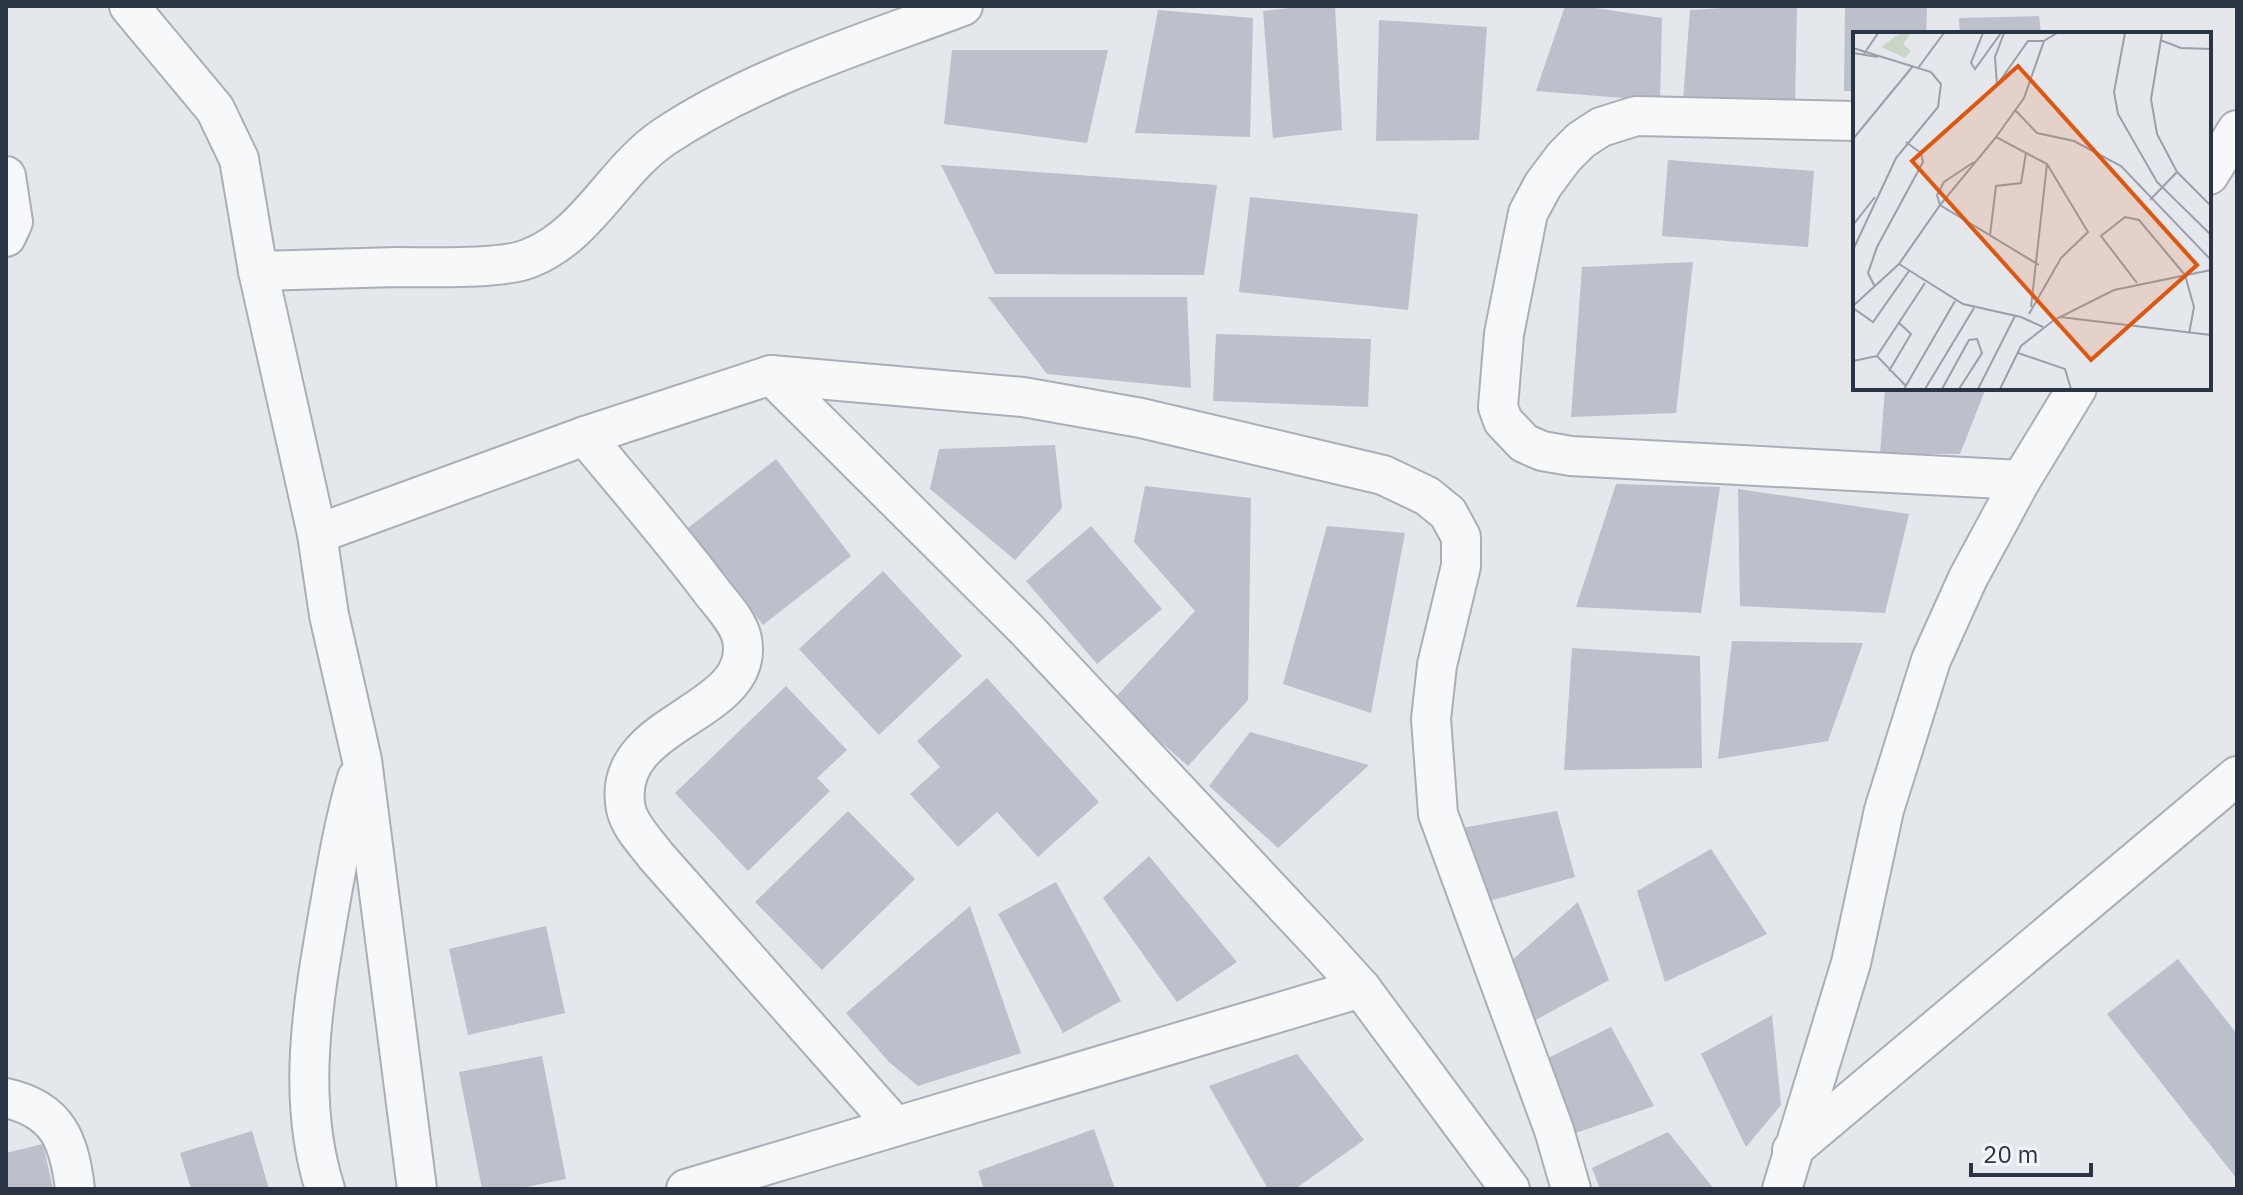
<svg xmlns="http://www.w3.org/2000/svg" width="2243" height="1195" viewBox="0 0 2243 1195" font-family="'IBM Plex Sans',sans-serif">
	<rect width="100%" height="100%" fill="#e4e7ec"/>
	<!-- building -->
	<g fill="#bbc0ca">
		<path d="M1307 6H1335L1342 130 1273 138 1263 11Z"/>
		<path d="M1565 6H1582L1662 18 1660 101 1536 91Z"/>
		<path d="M1756 6H1797L1795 105 1683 101 1690 10Z"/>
		<path d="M1851 6H1927L1926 34H1855V91H1844L1845 7Z"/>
		<path d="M1158 10 1253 18 1250 137 1135 133Z"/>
		<path d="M2039 16 2041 34H1960L1959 18Z"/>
		<path d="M1379 20 1487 27 1479 140 1376 141Z"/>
		<path d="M952 50H1108L1087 143 944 124Z"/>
		<path d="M1668 160 1814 171 1808 247 1662 236Z"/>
		<path d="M941 165 1217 185 1204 275 995 274Z"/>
		<path d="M1250 197 1418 214 1408 310 1239 292Z"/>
		<path d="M1693 262 1676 413 1571 417 1582 267Z"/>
		<path d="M988 297H1187L1191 388 1047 374Z"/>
		<path d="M1216 334 1371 339 1368 407 1213 401Z"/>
		<path d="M1885 388H1986L1960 454H1880Z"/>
		<path d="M1055 445 1062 508 1015 560 930 489 939 449Z"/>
		<path d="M776 459 851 556 763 625 688 528Z"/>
		<path d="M1616 484 1720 487 1701 613 1576 607Z"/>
		<path d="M1145 486 1251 498 1248 700 1188 766 1113 700 1195 611 1134 542Z"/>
		<path d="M1738 489 1909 514 1885 613 1740 606Z"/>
		<path d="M1091 526 1162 609 1097 664 1026 581Z"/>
		<path d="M1327 526 1405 533 1371 713 1283 684Z"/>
		<path d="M883 571 962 656 879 735 799 649Z"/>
		<path d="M1732 641 1863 643 1828 741 1718 759Z"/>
		<path d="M1572 648 1700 656 1702 768 1564 770Z"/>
		<path d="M987 678 1099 802 1038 857 997 812 958 847 910 794 940 767 917 741Z"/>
		<path d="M786 686 847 750 817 778 830 791 748 871 675 793Z"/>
		<path d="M1250 732 1369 765 1278 848 1209 786Z"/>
		<path d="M848 811 915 879 822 970 755 902Z"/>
		<path d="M1557 811 1575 877 1489 901 1456 829Z"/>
		<path d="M1711 849 1767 934 1665 982 1637 891Z"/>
		<path d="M1149 856 1237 962 1177 1002 1103 898Z"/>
		<path d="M1056 882 1121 1001 1063 1033 998 914Z"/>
		<path d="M1578 902 1609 980 1534 1021 1511 961Z"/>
		<path d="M970 906 1021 1053 918 1086 889 1062 846 1013Z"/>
		<path d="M546 926 565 1013 468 1035 449 949Z"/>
		<path d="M2178 959 2237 1034V1179L2107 1014Z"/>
		<path d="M1772 1015 1781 1105 1746 1147 1701 1054Z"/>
		<path d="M1611 1027 1654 1106 1570 1135 1542 1061Z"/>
		<path d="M1297 1054 1364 1140 1295 1189H1268L1209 1086Z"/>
		<path d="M542 1056 566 1179 516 1189H482L459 1072Z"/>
		<path d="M1094 1129 1115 1189H984L978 1171Z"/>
		<path d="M252 1131 269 1189H191L180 1153Z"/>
		<path d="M1668 1132 1714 1189H1600L1592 1168Z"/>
		<path d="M43 1144 53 1189H6V1153Z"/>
	</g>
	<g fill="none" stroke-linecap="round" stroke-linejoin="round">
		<defs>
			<g id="street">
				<path d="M129 6 215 109 239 159 258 271 317 534"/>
				<path d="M1855 121 1636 116 1601 127 1581 140 1564 157 1543 185 1528 213 1504 334 1498 407 1503 421 1524 443 1542 451 1571 456 2021 480"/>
				<path d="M2209 175 2237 130"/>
				<path d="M6 176 13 222 6 237"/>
				<path d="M258 271C305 270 351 268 397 267 430 267 502 270 530 258 588 235 614 171 664 137 754 77 862 44 963 6"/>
				<path d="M771 375 1026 629 1323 946 1361 988 1510 1189"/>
				<path d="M585 436C626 486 670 536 709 588 720 603 738 620 742 639 757 716 608 719 626 809 630 827 646 842 656 856L895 1126"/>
				<path d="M6 1098C58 1110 69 1140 75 1189"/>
				<path d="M1792 1150 2237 776"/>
				<path d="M325 1189C296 1098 313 1002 329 910 337 865 344 822 357 778"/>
				<path d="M417 1189 362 760 329 615 317 534 585 436 771 375 1023 397 1141 418 1383 475 1427 496 1448 513 1461 537V566L1437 665 1431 719 1438 814 1554 1130 1571 1189"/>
				<path d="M686 1189 1361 988"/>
				<path d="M1782 1189 1851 963 1884 810 1931 660 1968 578 2021 480 2077 388"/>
			</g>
		</defs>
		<!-- street casing -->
		<use href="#street" stroke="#a9aeb7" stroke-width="42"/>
		<!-- street -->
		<use href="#street" stroke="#f7f8fa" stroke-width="38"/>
	</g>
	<!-- overview -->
	<g transform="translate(1853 32)">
		<rect width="358" height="358" fill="#e4e7ec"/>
		<path d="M47 1H58L50 12 58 19 52 26 28 15Z" fill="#c9d6c5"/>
		<path fill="none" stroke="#9a9fa9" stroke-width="2" d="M130 1 118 31 122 37 148 1M151 1 142 25 144 53 175 9H191M272 1 261 60 265 82 304 150 358 203M309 1 298 67 304 102 324 140 358 174M307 8 328 16 358 17M0 16 78 40 88 52 85 75 43 126 0 218M0 21 25 25M11 22 25 1M65 36 91 1M162 78 184 101 221 109 268 134 358 228M143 105 171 66 191 9 204 1M0 107 60 34M297 168 324 140M0 193 22 165M137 203 143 154 168 151 173 121M46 232 110 272 168 285 190 295M284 251 248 204 272 185 286 188 332 243 341 275 336 302M22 255 15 241 24 215 70 130 68 121 53 110M0 274 46 232 87 173 84 163 91 150 121 130M178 275 194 132M0 276 20 290 56 239M176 282 208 226 235 200 194 132 143 105 87 173 186 233M207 285 358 303M165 321 212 337 218 357M24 324 72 251M0 329 24 324 52 353M36 339 58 302 45 290M51 357 102 269M72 357 121 276M89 357 116 308 124 307 129 321 106 357M125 357 162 284M147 357 168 314 201 288 261 258 358 238"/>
		<path fill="#df570f" fill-opacity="0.15" stroke="#df570f" stroke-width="4" d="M165 34 344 233 238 328 59 129Z"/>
		<rect width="358" height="358" fill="none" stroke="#2b3445" stroke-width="4"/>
	</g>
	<!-- border -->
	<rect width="2243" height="1195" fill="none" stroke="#2b3445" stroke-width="16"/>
	<!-- scale -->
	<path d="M1971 1163v12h120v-12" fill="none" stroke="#2b3445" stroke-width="4"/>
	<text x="1983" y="1163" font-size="24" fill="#2b3445" stroke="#f4f6f9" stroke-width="6" paint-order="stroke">20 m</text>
</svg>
